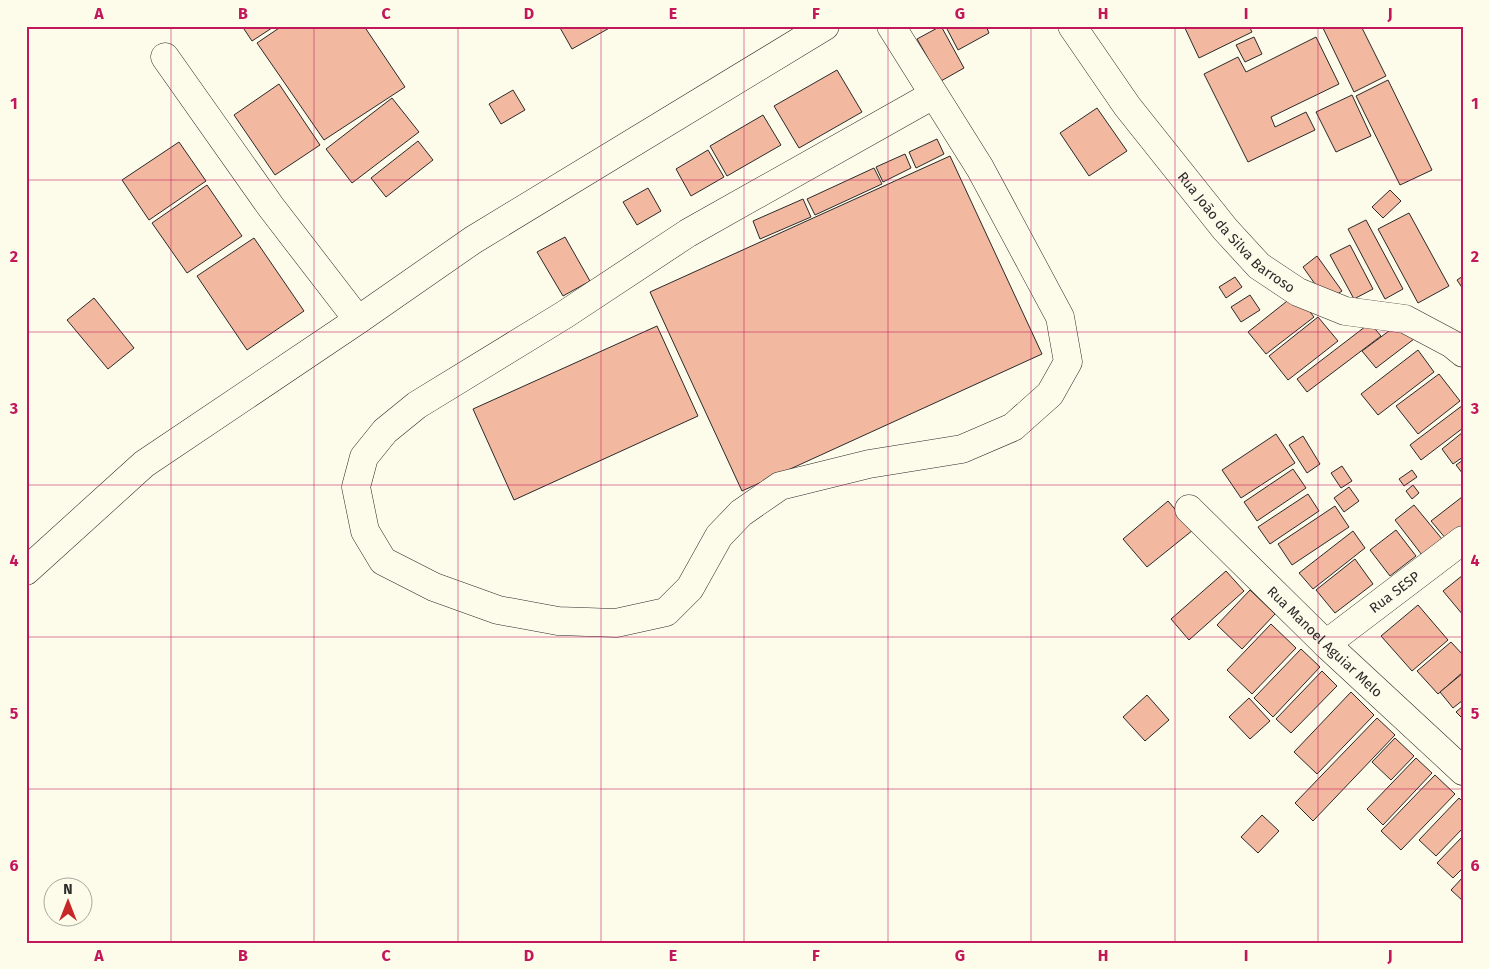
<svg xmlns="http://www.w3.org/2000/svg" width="1489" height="969" viewBox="0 0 1489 969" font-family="'Fira Sans',sans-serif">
	<rect width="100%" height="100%" fill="#fdfbea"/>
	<!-- building -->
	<g fill="#f2b8a0" stroke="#2b2b2b">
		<path d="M242 26H275L252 41Z"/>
		<path d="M282 26H364L405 87 324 140 257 43Z"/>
		<path d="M559 26H613L572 49Z"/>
		<path d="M941 26 964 68 941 81 917 39Z"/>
		<path d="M986 26 989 33 958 50 946 27Z"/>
		<path d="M1184 26H1249L1252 32 1199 58Z"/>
		<path d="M1322 26H1361L1386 76 1354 92Z"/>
		<path d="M1254 37 1262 54 1245 62 1236 45Z"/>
		<path d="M1316 37 1339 84 1271 117 1275 127 1306 112 1315 130 1248 162 1204 74 1238 57 1246 72Z"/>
		<path d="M837 70 862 112 799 148 774 106Z"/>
		<path d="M1388 80 1432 170 1400 185 1356 96Z"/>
		<path d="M279 84 320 145 275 175 234 115Z"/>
		<path d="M513 90 525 110 501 124 489 104Z"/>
		<path d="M1352 95 1371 136 1336 152 1316 112Z"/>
		<path d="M392 98 419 132 352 183 326 149Z"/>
		<path d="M1097 108 1127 151 1089 176 1060 133Z"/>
		<path d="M763 115 781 145 727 176 710 146Z"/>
		<path d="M937 139 944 154 916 168 909 152Z"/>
		<path d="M418 141 433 160 386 197 371 178Z"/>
		<path d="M179 142 206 181 149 220 122 180Z"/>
		<path d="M708 150 724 177 691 196 676 169Z"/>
		<path d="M905 154 911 168 883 182 876 167Z"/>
		<path d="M950 156 1042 354 742 491 650 292Z"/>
		<path d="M874 168 882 184 815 215 807 199Z"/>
		<path d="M207 185 242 236 187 273 152 223Z"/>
		<path d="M648 188 661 211 637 225 623 202Z"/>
		<path d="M1390 190 1401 201 1383 218 1372 207Z"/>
		<path d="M803 199 811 217 760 239 753 221Z"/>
		<path d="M1409 213 1449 286 1418 303 1378 229Z"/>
		<path d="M1366 220 1403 289 1385 299 1348 229Z"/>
		<path d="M565 237 590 281 563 296 537 252Z"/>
		<path d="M254 238 304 311 247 350 197 276Z"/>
		<path d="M1350 245 1373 289 1354 299 1330 255Z"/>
		<path d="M1317 256 1342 291 1327 301 1303 267Z"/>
		<path d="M1463 276V289L1457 280Z"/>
		<path d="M1235 277 1242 287 1226 298 1219 287Z"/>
		<path d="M1296 294 1314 317 1266 354 1248 332Z"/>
		<path d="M1250 295 1260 310 1241 322 1231 307Z"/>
		<path d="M94 298 134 348 108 369 67 320Z"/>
		<path d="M1318 317 1338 341 1288 380 1269 356Z"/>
		<path d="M1401 322 1414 339 1376 368 1362 351Z"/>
		<path d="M1370 323 1381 336 1307 392 1297 379Z"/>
		<path d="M657 326 698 416 514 500 473 409Z"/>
		<path d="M1418 350 1434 372 1378 415 1361 394Z"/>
		<path d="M1439 374 1460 401 1418 434 1396 406Z"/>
		<path d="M1463 405V428L1421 460 1410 445Z"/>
		<path d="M1463 432V457L1453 464 1442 449Z"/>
		<path d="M1276 434 1295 463 1241 498 1222 470Z"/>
		<path d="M1303 436 1320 464 1307 473 1289 445Z"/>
		<path d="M1463 460V474L1456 465Z"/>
		<path d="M1342 466 1352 481 1341 488 1331 473Z"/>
		<path d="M1293 469 1306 488 1257 521 1244 502Z"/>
		<path d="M1412 470 1417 477 1404 486 1399 479Z"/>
		<path d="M1413 485 1419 493 1412 499 1406 491Z"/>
		<path d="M1349 487 1359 501 1344 512 1334 498Z"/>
		<path d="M1308 494 1319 511 1270 544 1258 527Z"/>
		<path d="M1462 497 1463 528 1447 540 1431 521Z"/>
		<path d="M1168 501 1193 530 1147 567 1123 539Z"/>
		<path d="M1414 505 1442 539 1422 555 1395 520Z"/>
		<path d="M1335 506 1349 527 1292 565 1278 544Z"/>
		<path d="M1396 530 1416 556 1390 576 1370 550Z"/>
		<path d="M1353 531 1365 548 1313 589 1299 573Z"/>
		<path d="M1355 559 1373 584 1335 613 1316 590Z"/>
		<path d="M1226 571 1244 591 1189 640 1171 619Z"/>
		<path d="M1463 575V615L1443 591Z"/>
		<path d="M1250 590 1275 614 1242 649 1217 625Z"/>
		<path d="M1418 605 1448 640 1412 671 1381 636Z"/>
		<path d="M1271 624 1296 648 1252 694 1227 670Z"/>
		<path d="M1451 642 1463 655V672L1438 694 1417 671Z"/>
		<path d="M1301 649 1320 667 1273 717 1254 698Z"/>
		<path d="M1322 671 1337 686 1291 733 1276 719Z"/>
		<path d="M1463 673V700L1453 708 1440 692Z"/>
		<path d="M1351 692 1374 715 1317 774 1294 752Z"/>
		<path d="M1147 695 1169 720 1145 741 1123 717Z"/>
		<path d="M1249 698 1270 721 1250 739 1229 717Z"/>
		<path d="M1463 706V719L1456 712Z"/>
		<path d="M1377 718 1395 735 1313 821 1295 803Z"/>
		<path d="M1395 738 1414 756 1391 780 1372 762Z"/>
		<path d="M1416 758 1432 773 1383 825 1367 809Z"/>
		<path d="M1435 775 1455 794 1401 850 1381 831Z"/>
		<path d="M1459 798 1463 802V828L1436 856 1419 840Z"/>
		<path d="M1262 815 1279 831 1258 853 1241 837Z"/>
		<path d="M1463 836V868L1453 878 1437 863Z"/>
		<path d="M1463 877V901L1451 890Z"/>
	</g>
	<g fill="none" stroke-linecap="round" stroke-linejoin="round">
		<defs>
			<g id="minor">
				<path d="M891 26 980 168 1060 317 1068 362 1050 394 1013 427 962 449 869 464 780 486 741 513 719 536 690 588 666 612 616 623 558 621 498 610 434 587 383 561 365 531 356 487 364 457 385 431 417 405 564 315 688 233 933 95"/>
				<path id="s1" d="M1072 26 1127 106 1225 229 1259 266 1298 292 1345 311 1405 319 1452 344 1463 353"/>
				<path d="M165 57 271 207 358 320"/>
				<path id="s2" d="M1189 509 1326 644 1463 771"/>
				<path d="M26 571 144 464 358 320 473 240 825 26"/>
				<path id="s3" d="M1326 644 1463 540"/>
			</g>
		</defs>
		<!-- minor casing -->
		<use href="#minor" stroke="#2b2b2b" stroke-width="29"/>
		<!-- minor -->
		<use href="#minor" stroke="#fdfbea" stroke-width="28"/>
	</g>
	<!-- grid -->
	<path fill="none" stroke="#c2185b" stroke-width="1" stroke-opacity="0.55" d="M171 26V943M314 26V943M458 26V943M601 26V943M744 26V943M888 26V943M1031 26V943M1175 26V943M1318 26V943M26 180H1463M26 332H1463M26 485H1463M26 637H1463M26 789H1463"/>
	<g text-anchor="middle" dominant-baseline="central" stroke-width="4" stroke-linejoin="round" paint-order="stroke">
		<!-- street labels -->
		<g font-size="14" fill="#2b2b2b" stroke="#fdfbea">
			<text stroke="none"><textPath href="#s1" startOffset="265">Rua João da Silva Barroso</textPath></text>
			<text stroke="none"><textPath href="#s3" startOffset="86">Rua SESP</textPath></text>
			<text stroke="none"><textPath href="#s2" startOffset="190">Rua Manoel Aguiar Melo</textPath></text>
		</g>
	</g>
	<!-- border -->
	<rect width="1489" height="969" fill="none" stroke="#fdfbea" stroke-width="55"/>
	<!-- north arrow -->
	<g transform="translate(68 902)"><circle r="24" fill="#fdfbea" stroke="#a9a89e"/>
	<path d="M0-4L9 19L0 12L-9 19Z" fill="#c62828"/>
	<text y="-8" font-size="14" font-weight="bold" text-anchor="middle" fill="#2b2b2b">N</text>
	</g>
	<rect x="28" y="28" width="1434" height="914" fill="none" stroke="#c2185b" stroke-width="2"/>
	<g font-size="16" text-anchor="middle" font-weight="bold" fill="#c2185b">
		<text x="99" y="19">A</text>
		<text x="243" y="19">B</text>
		<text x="386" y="19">C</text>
		<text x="529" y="19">D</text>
		<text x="673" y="19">E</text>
		<text x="816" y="19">F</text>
		<text x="960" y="19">G</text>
		<text x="1103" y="19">H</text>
		<text x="1246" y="19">I</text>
		<text x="1390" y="19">J</text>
		<text x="14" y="109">1</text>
		<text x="1475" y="109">1</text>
		<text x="14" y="262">2</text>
		<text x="1475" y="262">2</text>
		<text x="14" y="414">3</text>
		<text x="1475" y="414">3</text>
		<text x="14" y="566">4</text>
		<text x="1475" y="566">4</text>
		<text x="14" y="719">5</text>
		<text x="1475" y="719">5</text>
		<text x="14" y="871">6</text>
		<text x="1475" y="871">6</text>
		<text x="99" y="961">A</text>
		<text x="243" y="961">B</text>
		<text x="386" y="961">C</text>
		<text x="529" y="961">D</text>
		<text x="673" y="961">E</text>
		<text x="816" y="961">F</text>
		<text x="960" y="961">G</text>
		<text x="1103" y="961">H</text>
		<text x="1246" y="961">I</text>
		<text x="1390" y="961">J</text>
	</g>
</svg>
